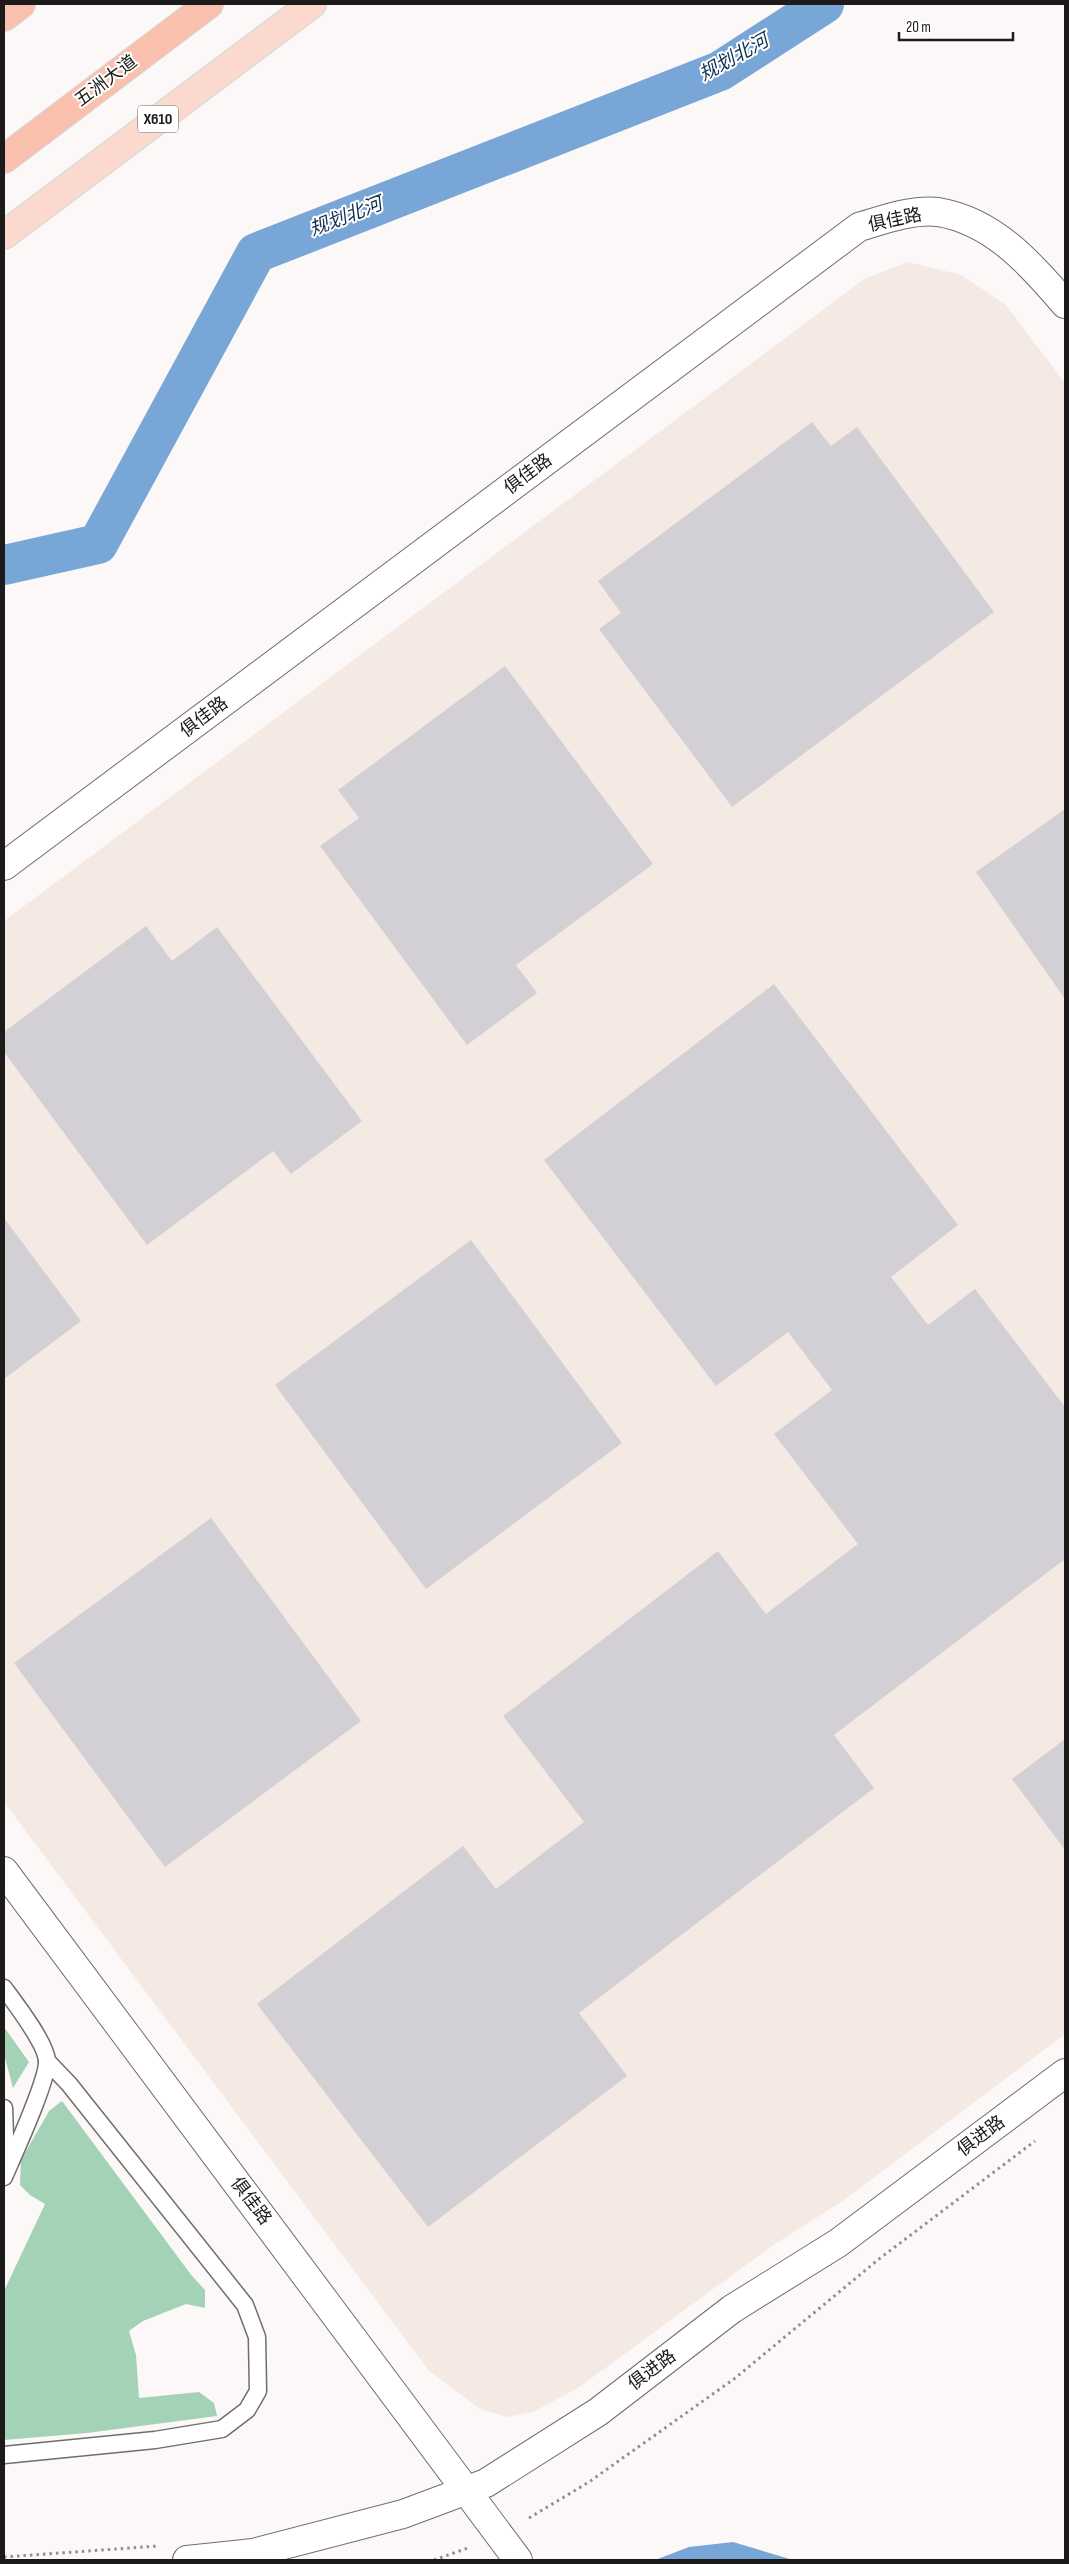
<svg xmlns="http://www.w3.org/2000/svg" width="1069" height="2564" viewBox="0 0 1069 2564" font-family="'Sofia Sans Condensed','Noto Sans SC',sans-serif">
	<rect width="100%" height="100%" fill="#fcf8f7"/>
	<!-- built -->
	<path fill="#f5e9e4" d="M908 262 961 275 1006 305 1065 383V2034L844 2200 772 2246 578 2388 533 2412 507 2417 480 2409 429 2371 4 1802V921L864 279Z"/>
	<!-- green -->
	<g fill="#a4d2b7">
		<path d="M4 2027 29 2062 13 2088 4 2054Z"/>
		<path d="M62 2101 192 2276 205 2290V2308L186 2304 143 2321 129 2331 136 2355 139 2398 199 2392 214 2403 217 2416 87 2433 4 2440V2291L45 2204 30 2195 20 2185 21 2160 49 2111Z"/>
	</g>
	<!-- water -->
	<path fill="#78a7d7" d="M733 2542 793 2560H655L689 2547Z"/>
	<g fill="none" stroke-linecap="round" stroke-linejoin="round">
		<!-- canal -->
		<path stroke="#78a7d7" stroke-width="40" d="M4 565 98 544 256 253 720 71 824 4"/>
	</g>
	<!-- building -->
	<g fill="#d2d0d4">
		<path d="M812 422 831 446 857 427 994 612 732 807 599 629 621 613 598 581Z"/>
		<path d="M505 666 653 864 516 965 537 993 467 1045 320 846 359 818 338 790Z"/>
		<path d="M1065 809V999L976 872Z"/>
		<path d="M146 926 172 961 217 927 362 1121 291 1174 273 1151 147 1245 4 1052V1032Z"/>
		<path d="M774 984 958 1225 891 1277 928 1325 975 1289 1065 1407V1559L834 1735 874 1788 579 2013 627 2076 428 2227 257 2004 463 1846 496 1889 584 1822 503 1716 718 1551 766 1614 858 1544 774 1434 832 1390 788 1332 716 1386 544 1160Z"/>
		<path d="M4 1218 81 1321 4 1379Z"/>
		<path d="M471 1240 622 1443 426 1589 275 1385Z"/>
		<path d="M211 1518 361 1721 165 1867 14 1663Z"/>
		<path d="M1065 1739V1850L1012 1779Z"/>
	</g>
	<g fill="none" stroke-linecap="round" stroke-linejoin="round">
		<defs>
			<g id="lane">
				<path d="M4 1988C15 2003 46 2043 47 2061 48 2080 13 2156 4 2177"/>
				<path d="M4 2108 6 2163"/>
				<path d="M4 2455 155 2440 222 2429 247 2410 258 2391 257 2337 245 2305 69 2084 47 2061"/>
			</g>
			<g id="street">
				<path d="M4 866 859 227C883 220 912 209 938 212 993 221 1031 264 1065 304"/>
				<path d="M4 1871 518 2560"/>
			</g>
			<path id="secondary" d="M187 2560 253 2553 403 2514 486 2483 598 2412 732 2309 838 2243 1065 2073"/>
			<path id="primary" d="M4 235 312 4"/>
			<g id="highway">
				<path d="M4 17 21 4"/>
				<path d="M4 159 209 4"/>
			</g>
		</defs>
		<!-- lane casing -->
		<use href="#lane" stroke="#716d6c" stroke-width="19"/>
		<!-- street casing -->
		<use href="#street" stroke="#716d6c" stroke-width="30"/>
		<!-- secondary casing -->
		<use href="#secondary" stroke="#716d6c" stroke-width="30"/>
		<!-- primary casing -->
		<use href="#primary" stroke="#d6d6d6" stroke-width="30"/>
		<!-- highway casing -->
		<use href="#highway" stroke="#d6d6d6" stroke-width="30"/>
		<!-- path -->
		<g stroke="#918f8e" stroke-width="3" stroke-dasharray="2.5 4" stroke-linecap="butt">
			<path d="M529 2518 589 2482 734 2379 879 2259 1035 2141"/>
			<path d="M4 2557 158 2546"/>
			<path d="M434 2560 468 2548"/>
		</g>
		<!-- lane -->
		<use href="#lane" stroke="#fff" stroke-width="16"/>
		<!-- street -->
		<use href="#street" stroke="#fff" stroke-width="28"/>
		<!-- secondary -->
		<use href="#secondary" stroke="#fff" stroke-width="28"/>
		<!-- primary -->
		<use href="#primary" stroke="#fcd9ce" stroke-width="28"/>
		<!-- highway -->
		<use href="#highway" stroke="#fac0ae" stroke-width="28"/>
	</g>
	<g text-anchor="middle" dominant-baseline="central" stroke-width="4" stroke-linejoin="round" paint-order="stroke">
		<!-- shield labels -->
		<rect fill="#fff" stroke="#605f5f" stroke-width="1" x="138" y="105.5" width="40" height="27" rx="4"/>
		<g font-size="16" font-weight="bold" fill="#1c1b1a">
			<text x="158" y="119">X610</text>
		</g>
		<!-- street labels -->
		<g font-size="18" fill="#1c1b1a" stroke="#fff">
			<text transform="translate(106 81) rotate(-37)">五洲大道</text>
			<text transform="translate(895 220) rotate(-12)">俱佳路</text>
			<text transform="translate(528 474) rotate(-37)">俱佳路</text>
			<text transform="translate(204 717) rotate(-37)">俱佳路</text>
			<text transform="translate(981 2136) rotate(-37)">俱进路</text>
			<text transform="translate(251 2201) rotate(53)">俱佳路</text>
			<text transform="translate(652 2370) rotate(-37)">俱进路</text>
		</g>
		<!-- water labels -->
		<g font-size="19" font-style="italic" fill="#0e3151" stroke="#fff">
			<text transform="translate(734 58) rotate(-29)">规划北河</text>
			<text transform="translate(346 217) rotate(-21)">规划北河</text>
		</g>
	</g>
	<!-- border -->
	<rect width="1069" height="2564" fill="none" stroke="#1c1b1a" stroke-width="10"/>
	<!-- scale -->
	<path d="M899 32v8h114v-8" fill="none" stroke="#1c1b1a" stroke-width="2.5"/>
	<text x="906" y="32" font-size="15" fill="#1c1b1a" stroke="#ffffff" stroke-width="4" paint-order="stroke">20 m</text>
</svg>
